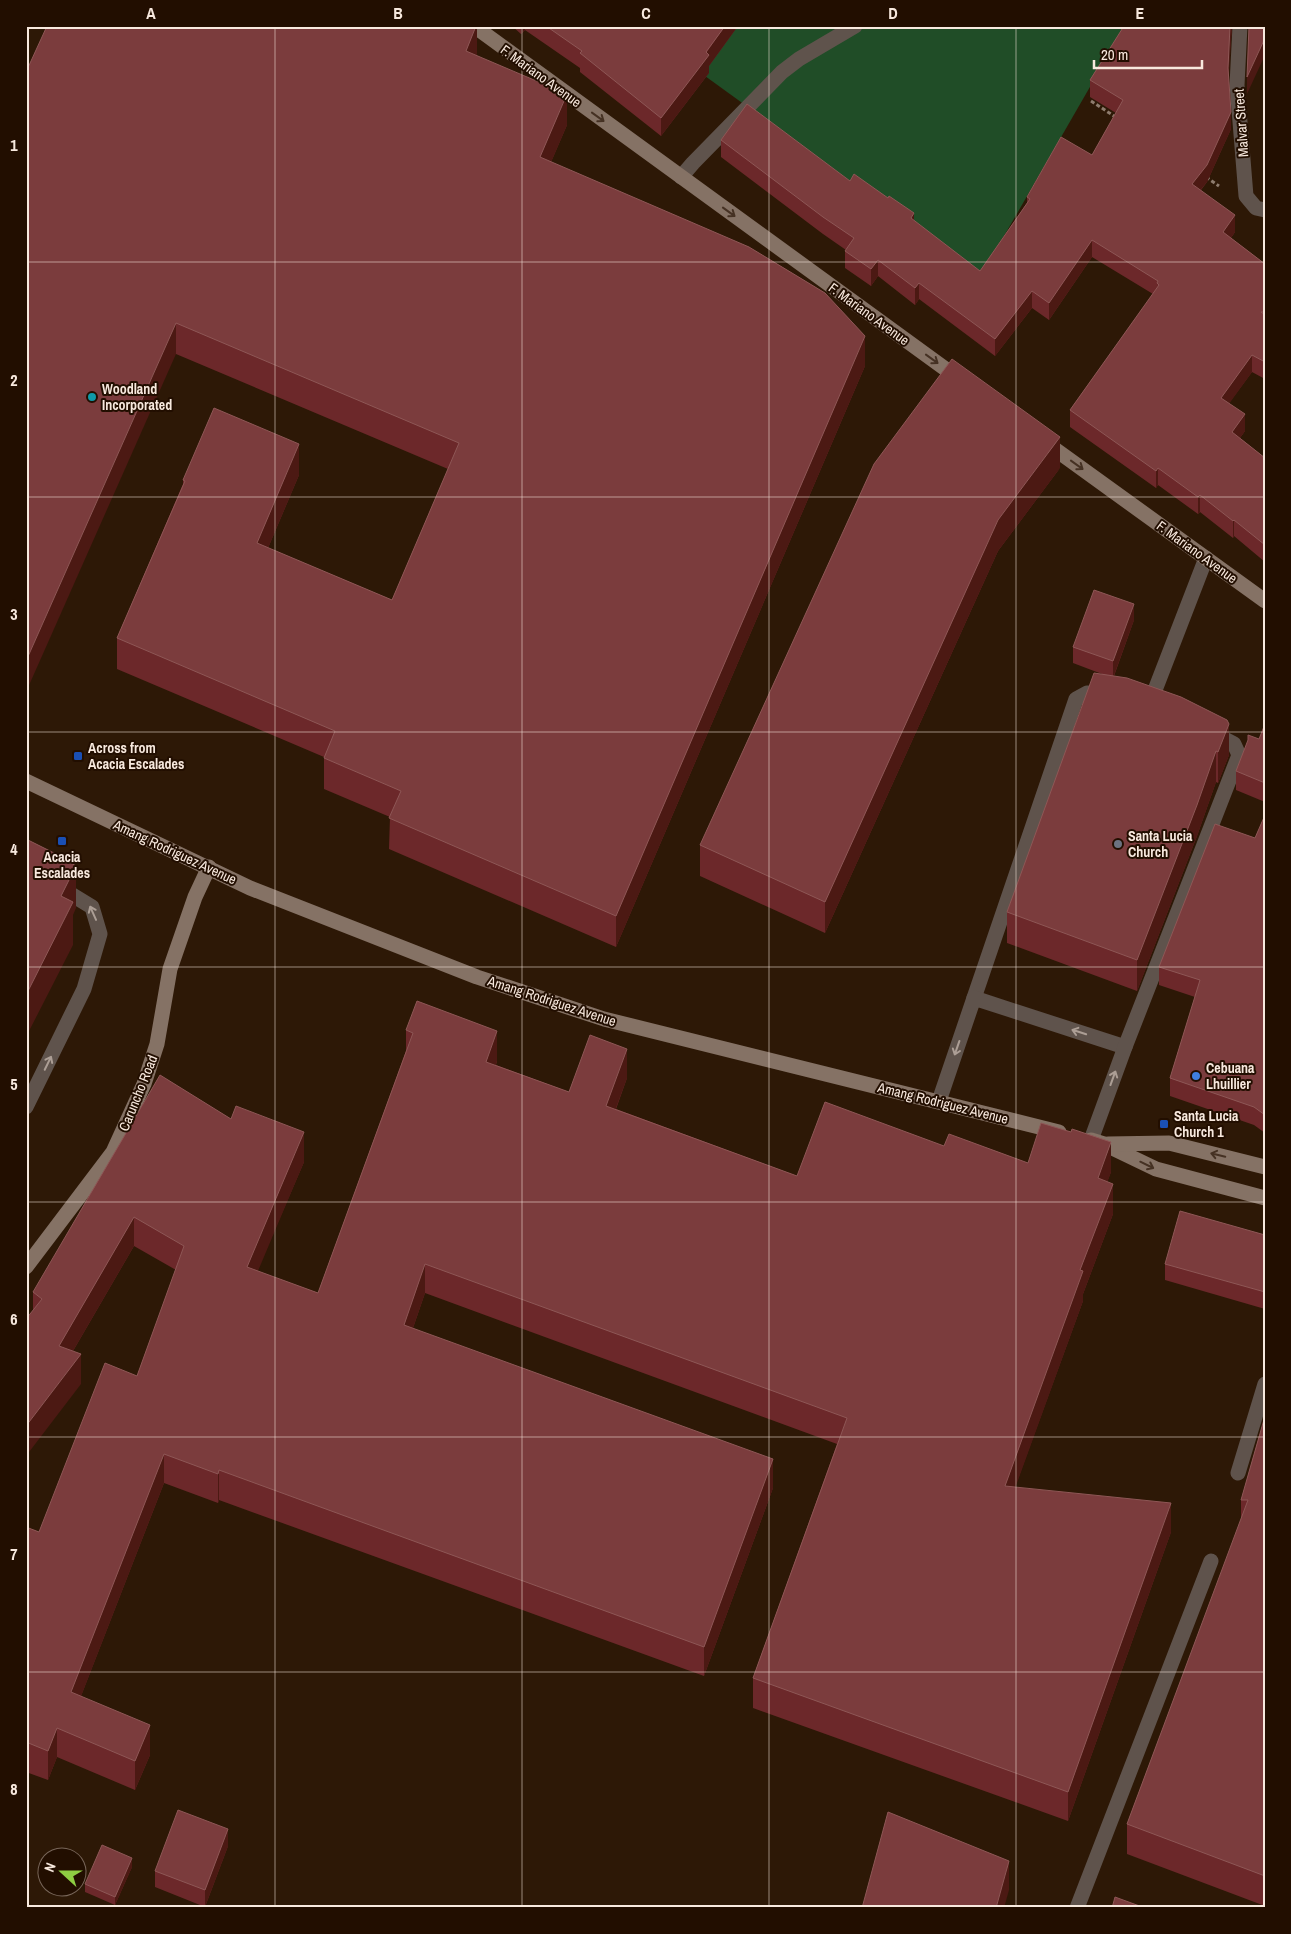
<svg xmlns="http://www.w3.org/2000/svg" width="1291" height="1934" viewBox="0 0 1291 1934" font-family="'Archivo Narrow',sans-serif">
	<rect width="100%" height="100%" fill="#2d1806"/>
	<!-- green -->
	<path fill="#204d27" d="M636 26H1123L1117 40 981 276Z"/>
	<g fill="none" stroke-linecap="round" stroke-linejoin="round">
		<!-- path -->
		<g stroke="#8e7c6e" stroke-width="3" stroke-dasharray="4 2.5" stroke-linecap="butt">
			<path d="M1091 101 1117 118"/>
			<path d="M1206 177 1219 186"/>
		</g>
		<!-- lane -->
		<g stroke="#5f534c" stroke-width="15">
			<path d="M681 177 693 163 782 72 799 59 855 26"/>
			<path d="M1150 703 1206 558"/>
			<path d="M26 870 51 882 92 907 100 934 84 989 26 1107"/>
			<path d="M974 998 1076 699 1087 693 1105 696"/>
			<path d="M939 1101 974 998 1125 1047"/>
			<path d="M1091 1140 1125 1047 1239 755 1234 744 1211 732"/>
			<path d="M1238 1473 1265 1384"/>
			<path d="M1077 1908 1211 1561"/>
		</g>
		<!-- street -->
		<path stroke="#5f534c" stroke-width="15" d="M1240 26 1237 85 1246 196 1256 208 1265 210"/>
		<!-- secondary -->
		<g stroke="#857265" stroke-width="15">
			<path d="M474 26 962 381"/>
			<path d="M1045 442 1265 601"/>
			<path d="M26 781 250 888 477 977 604 1019 1059 1132"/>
			<path d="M1091 1140 1104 1144 1156 1169 1265 1198"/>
			<path d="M1108 1144 1169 1143 1265 1167"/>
			<path d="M26 1267 113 1152 144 1084 157 1044 170 969 195 897 209 867"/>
		</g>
	</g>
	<!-- wall -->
	<g fill="#6c282a">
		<path d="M477 26 476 55 567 125 551 162 865 366 616 947 389 849 390 817 324 789V757L117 669V638L183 484V480L299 475 268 548 392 600 448 469 176 354 26 72Z"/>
		<path d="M512 26H738L709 66V73L661 136 580 72V68L525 30 521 34Z"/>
		<path d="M1121 26H1232L1228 75 1231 129 1207 182 1201 190 1235 232 1231 238 1265 264V379L1252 372 1229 403 1245 431 1240 438 1265 458V562L1234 536 1233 538 1200 512 1198 514 1158 485 1156 488 1070 427V410L1153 294 1092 257 1049 320 1032 308 995 356 919 299 915 305 878 276 871 286 845 268V251L846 250 823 234 721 157V140L850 181 914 221 980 271 1027 203V197L1092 155 1116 113 1090 97V80L1121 31Z"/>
		<path d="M1060 468 998 551 825 933 700 876V845Z"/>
		<path d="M1134 620 1114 676 1229 755 1218 783 1216 782 1197 836 1137 991 1007 943V912L1102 674 1073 663V647Z"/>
		<path d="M1265 724V802L1236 790V771L1259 739Z"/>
		<path d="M1265 815V1133L1254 1125 1170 1096V1078L1195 997 1159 985V967L1255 838Z"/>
		<path d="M406 1030 497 1061 496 1065 569 1092 627 1078 616 1109 797 1176 944 1146 1028 1163 1111 1172 1107 1182 1113 1214 1083 1294V1301L1015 1487 1171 1532 1068 1821 753 1708V1678L837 1444 425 1293 413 1328 773 1488 704 1676 219 1500 218 1503 164 1483 81 1696 150 1755 135 1790 57 1757 48 1780 26 1772V1527L39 1532 137 1376 176 1270 134 1246 73 1351 81 1384 33 1311V1292L231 1119 304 1162 257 1271 318 1293 406 1051Z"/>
		<path d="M1265 1235V1309L1165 1280V1264Z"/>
		<path d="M1265 1416V1906L1127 1854V1824L1241 1521V1500Z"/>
		<path d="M228 1846 205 1907 155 1887V1871Z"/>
		<path d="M132 1867 115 1905 85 1892V1884Z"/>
	</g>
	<!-- shaded-wall -->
	<g fill="#4c1913">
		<path d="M476 26H477V55L466 82V51Z"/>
		<path d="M521 26H525V30L521 34Z"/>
		<path d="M725 26H738L709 66V73L661 136V118Z"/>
		<path d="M1230 26H1232L1228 85V68Z"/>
		<path d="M1265 38V55L1247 94V77Z"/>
		<path d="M567 94V125L540 188V157Z"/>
		<path d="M1231 112V129L1207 182 1192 200V184Z"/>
		<path d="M914 213V230L911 218Z"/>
		<path d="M1235 215V232L1223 249V232Z"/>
		<path d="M1092 240V257L1049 320V303Z"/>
		<path d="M878 260V276L871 286V269Z"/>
		<path d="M919 283V299L915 305V288Z"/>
		<path d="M1032 291V308L995 356V339Z"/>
		<path d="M176 323V354L26 692V661Z"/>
		<path d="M865 336V366L616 947V916Z"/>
		<path d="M1252 355V372L1221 415V398Z"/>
		<path d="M1245 414V431L1232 449V432Z"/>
		<path d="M1060 437V468L998 551 825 933V902L998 520Z"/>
		<path d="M299 444V475L257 574V543Z"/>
		<path d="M1158 468V485L1156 488V471Z"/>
		<path d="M1200 495V512L1198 514V497Z"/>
		<path d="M1234 520V536L1233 538V521Z"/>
		<path d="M1134 604V620L1113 678V661Z"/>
		<path d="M1229 724V755L1218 783V752Z"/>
		<path d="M1216 751V782L1197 836 1137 991V960Z"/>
		<path d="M76 866V908L73 915V945L26 1037V995L61 896Z"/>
		<path d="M497 1031V1061L486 1091V1062Z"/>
		<path d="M627 1049V1078L606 1135V1106Z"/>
		<path d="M304 1132V1162L247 1297V1267Z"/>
		<path d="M1111 1142V1172L1098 1208V1178Z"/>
		<path d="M1113 1184V1214L1083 1294V1301L1005 1516V1486L1080 1270Z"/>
		<path d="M134 1217V1246L59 1375V1346Z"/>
		<path d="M425 1264V1293L404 1354V1325Z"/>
		<path d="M81 1354V1384L26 1456V1426Z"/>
		<path d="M164 1454V1483L71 1722V1692Z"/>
		<path d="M773 1459V1488L704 1676V1647Z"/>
		<path d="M219 1470V1500L218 1503V1474Z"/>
		<path d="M1171 1503V1532L1068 1821V1792Z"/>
		<path d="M150 1725V1755L135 1790V1761Z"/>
		<path d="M57 1728V1757L48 1780V1751Z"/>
		<path d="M228 1829V1846L205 1907V1890Z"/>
		<path d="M132 1858V1867L115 1905V1897Z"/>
		<path d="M1009 1861V1890L1004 1908H996Z"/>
	</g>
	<!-- building -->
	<g fill="#7b3c3d" stroke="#8e5756">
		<path d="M47 26H476L466 51 567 94 540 157 749 247 825 293 865 336 616 916 389 818 401 791 324 758 335 731 117 638 185 481 183 480 214 408 299 444 257 543 392 600 459 443 176 323 26 661V72Z"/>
		<path d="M546 26H725L706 52 709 55 661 118 580 53 582 51Z"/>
		<path d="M1124 26H1230L1228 68 1231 112 1207 165 1192 184 1235 215 1223 232 1265 264V312H1261L1265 315V362L1252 355 1221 398 1245 414 1232 432 1265 458V545L1234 520 1233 521 1200 495 1198 497 1158 468 1156 471 1070 410 1159 285 1157 283 1158 281 1092 240 1049 303 1032 291 995 339 919 283 915 288 878 260 871 269 845 251 854 238 823 217 721 140 747 104 850 181 854 174 888 198 889 196 914 213 911 218 980 271 1030 199 1027 197 1061 137 1092 155 1123 100 1090 80Z"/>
		<path d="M1249 26H1265V38L1247 77Z"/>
		<path d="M952 359 1060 437 998 520 825 902 700 845 874 464Z"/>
		<path d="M1094 590 1134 604 1113 661 1073 647Z"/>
		<path d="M1094 673 1127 678 1181 697 1227 720 1229 724 1218 752 1216 751 1197 805 1137 960 1007 912Z"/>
		<path d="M1265 724V783L1236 771 1248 740V735L1259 739Z"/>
		<path d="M1265 815V1115L1254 1107 1170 1078 1200 980 1159 967 1215 824 1255 838Z"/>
		<path d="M26 839 56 854 76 866 61 896 73 902 26 995Z"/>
		<path d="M417 1001 497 1031 486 1062 569 1092 590 1035 627 1049 606 1106 797 1176 825 1102 944 1146 949 1134 1028 1163 1041 1123 1071 1132 1072 1129 1111 1142 1098 1178 1113 1184 1080 1270 1083 1271 1005 1486 1171 1503 1068 1792 753 1678 847 1418 425 1264 404 1325 773 1459 704 1647 219 1470 218 1474 164 1454 71 1692 150 1725 135 1761 57 1728 48 1751 26 1742V1527L39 1532 105 1363 137 1376 184 1246 134 1217 59 1346 81 1354 26 1426V1319L42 1299 33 1292 160 1075 231 1119 236 1106 304 1132 247 1267 318 1293 413 1033 406 1030Z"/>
		<path d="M1180 1211 1265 1235V1292L1165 1264Z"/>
		<path d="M1265 1416V1876L1127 1824 1248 1500H1241Z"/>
		<path d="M178 1810 228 1829 205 1890 155 1871Z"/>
		<path d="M888 1812 1009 1861 996 1908H862Z"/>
		<path d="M102 1845 132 1858 115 1897 85 1884Z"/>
		<path d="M1115 1897 1145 1908H1112Z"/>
	</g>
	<!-- one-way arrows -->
	<defs><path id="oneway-shaft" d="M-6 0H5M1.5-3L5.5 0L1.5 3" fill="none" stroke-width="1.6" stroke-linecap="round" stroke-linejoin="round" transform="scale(1.25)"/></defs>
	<g stroke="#453123">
		<use href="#oneway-shaft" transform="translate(598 117) rotate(36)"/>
		<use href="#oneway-shaft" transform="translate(729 212) rotate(36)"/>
		<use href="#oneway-shaft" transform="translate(932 359) rotate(36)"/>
		<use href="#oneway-shaft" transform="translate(1077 465) rotate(36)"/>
		<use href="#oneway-shaft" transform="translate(1218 1155) rotate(-166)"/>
		<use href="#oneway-shaft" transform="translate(1147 1165) rotate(26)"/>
	</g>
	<g stroke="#ac9e95">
		<use href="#oneway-shaft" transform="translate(93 913) rotate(-114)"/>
		<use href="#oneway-shaft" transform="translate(1079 1032) rotate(-162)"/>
		<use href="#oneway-shaft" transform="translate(957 1048) rotate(109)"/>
		<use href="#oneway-shaft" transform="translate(48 1063) rotate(-64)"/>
		<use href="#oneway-shaft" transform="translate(1113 1078) rotate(-70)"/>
	</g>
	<!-- grid -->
	<path fill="none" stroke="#f8e9de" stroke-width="1" stroke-opacity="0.55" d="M275 26V1908M522 26V1908M769 26V1908M1016 26V1908M26 262H1265M26 497H1265M26 732H1265M26 967H1265M26 1202H1265M26 1437H1265M26 1672H1265"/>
	<!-- markers -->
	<circle fill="#0f9aa8" stroke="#220e00" stroke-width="2" cx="92" cy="397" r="5"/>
	<g fill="#1a4fb4" stroke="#220e00" stroke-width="2">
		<rect x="73" y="751" width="10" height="10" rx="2.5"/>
		<rect x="57" y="836" width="10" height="10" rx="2.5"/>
		<rect x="1159" y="1119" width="10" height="10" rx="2.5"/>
	</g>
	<circle fill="#6b7280" stroke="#220e00" stroke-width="2" cx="1118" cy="844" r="5"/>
	<circle fill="#3f7fe0" stroke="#220e00" stroke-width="2" cx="1196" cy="1076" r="5"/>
	<g text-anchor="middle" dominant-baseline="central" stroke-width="4" stroke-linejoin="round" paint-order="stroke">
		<!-- street labels -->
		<g font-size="14" fill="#f8e9de" stroke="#220e00">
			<text transform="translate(541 76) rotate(36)">F. Mariano Avenue</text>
			<text transform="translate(1241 123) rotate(-94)">Malvar Street</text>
			<text transform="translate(869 314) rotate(36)">F. Mariano Avenue</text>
			<text transform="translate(1197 552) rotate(36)">F. Mariano Avenue</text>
			<text transform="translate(175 852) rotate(25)">Amang Rodriguez Avenue</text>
			<text transform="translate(552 1001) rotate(18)">Amang Rodriguez Avenue</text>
			<text transform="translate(138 1093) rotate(-68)">Caruncho Road</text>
			<text transform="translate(943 1103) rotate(14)">Amang Rodriguez Avenue</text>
		</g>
		<!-- poi labels -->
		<g font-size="14" font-weight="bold" fill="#f8e9de" stroke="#220e00" text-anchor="start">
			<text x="102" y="389">Woodland<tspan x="102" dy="16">Incorporated</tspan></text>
			<text x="88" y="748">Across from<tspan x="88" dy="16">Acacia Escalades</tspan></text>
			<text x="1128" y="836">Santa Lucia<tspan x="1128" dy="16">Church</tspan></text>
			<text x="62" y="857" text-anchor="middle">Acacia<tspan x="62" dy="16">Escalades</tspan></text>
			<text x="1206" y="1068">Cebuana<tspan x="1206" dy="16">Lhuillier</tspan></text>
			<text x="1174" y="1116">Santa Lucia<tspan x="1174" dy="16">Church 1</tspan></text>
		</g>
	</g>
	<!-- border -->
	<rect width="1291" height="1934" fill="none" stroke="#220e00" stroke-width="55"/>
	<!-- north arrow -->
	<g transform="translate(62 1872) rotate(291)"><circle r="24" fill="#220e00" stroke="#786659"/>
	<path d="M0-4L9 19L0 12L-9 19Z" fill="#8ecd42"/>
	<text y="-8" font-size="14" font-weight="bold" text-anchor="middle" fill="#f8e9de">N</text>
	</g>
	<!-- scale -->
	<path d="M1094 60v8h108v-8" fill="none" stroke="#f8e9de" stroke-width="2.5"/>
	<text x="1101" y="60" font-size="15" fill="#f8e9de" stroke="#220e00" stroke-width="4" paint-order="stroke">20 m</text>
	<rect x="28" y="28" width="1236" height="1878" fill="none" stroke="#f8e9de" stroke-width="2"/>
	<g font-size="16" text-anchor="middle" font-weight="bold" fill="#f8e9de">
		<text x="151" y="19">A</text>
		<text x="398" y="19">B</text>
		<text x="646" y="19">C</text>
		<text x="893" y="19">D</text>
		<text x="1140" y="19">E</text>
		<text x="14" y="151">1</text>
		<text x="14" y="386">2</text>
		<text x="14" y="620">3</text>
		<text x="14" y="855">4</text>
		<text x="14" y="1090">5</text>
		<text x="14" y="1325">6</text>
		<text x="14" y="1560">7</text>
		<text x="14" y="1795">8</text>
	</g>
</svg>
